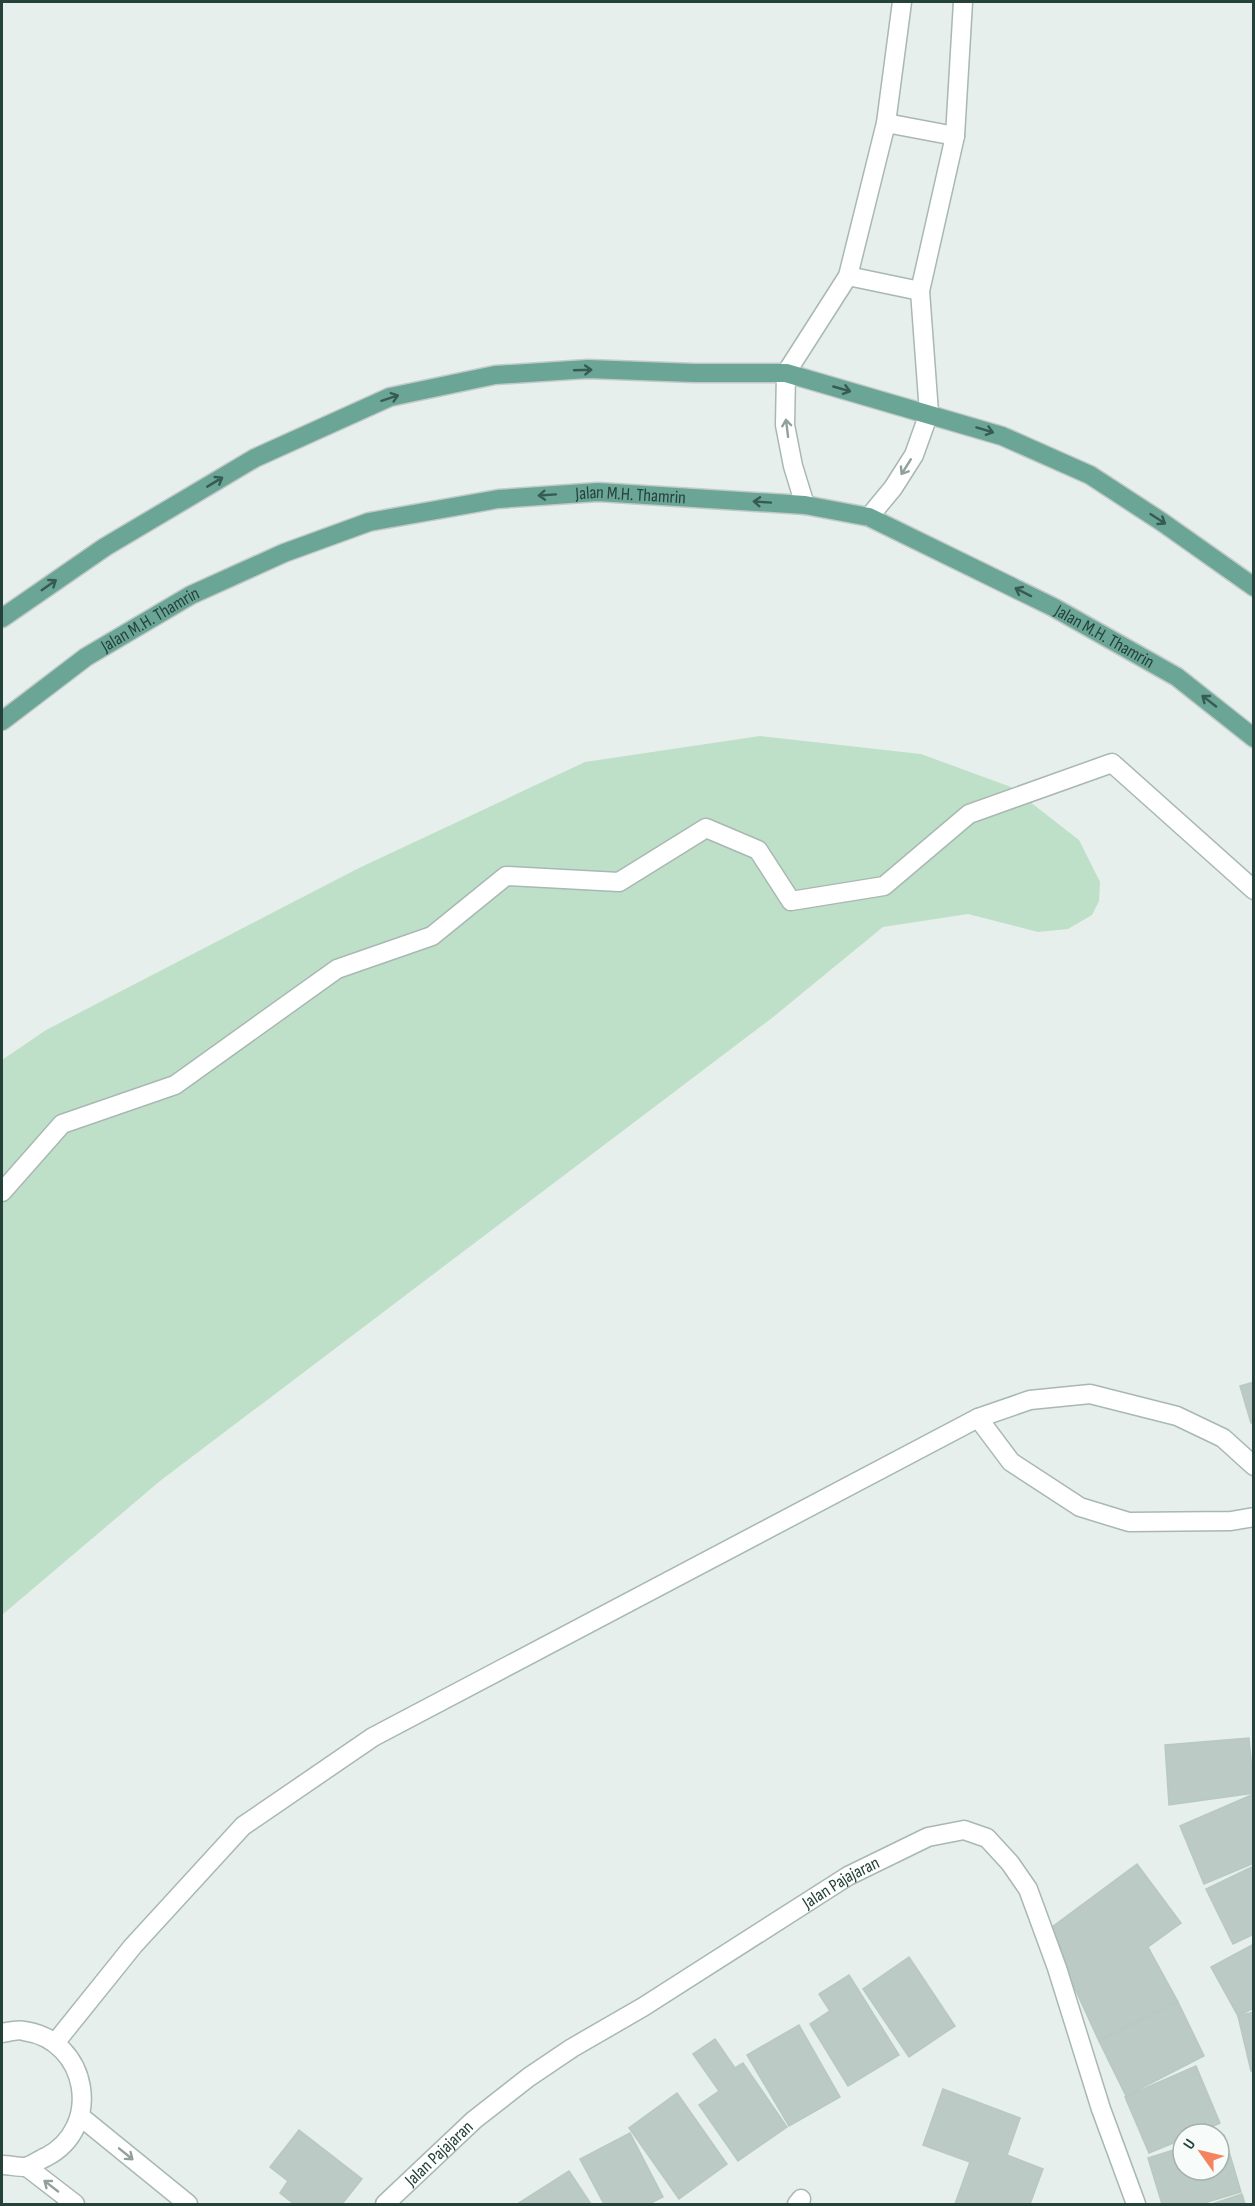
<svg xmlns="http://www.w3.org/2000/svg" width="1255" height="2206" viewBox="0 0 1255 2206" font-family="'Sofia Sans Condensed',sans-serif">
	<rect width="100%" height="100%" fill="#e6efeb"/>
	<!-- green -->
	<path fill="#bfe0c8" d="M760 736 921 754 1011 787 1079 840 1100 882 1099 901 1092 915 1068 929 1038 932 968 914 883 927 772 1018 160 1481 2 1615V1060L46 1030 359 868 585 762Z"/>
	<!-- building -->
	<g fill="#bbcac4" stroke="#b8c9c2" stroke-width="1.5">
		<path d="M1254 1382V1422L1251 1423 1240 1386Z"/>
		<path d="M1249 1738 1254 1793 1169 1805 1165 1745Z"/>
		<path d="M1254 1794V1863L1204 1884 1180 1826Z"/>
		<path d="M1137 1864 1181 1923 1148 1947 1178 2002 1099 2041 1048 1930Z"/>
		<path d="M1254 1866V1934L1233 1944 1206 1889Z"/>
		<path d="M1254 1944V2008L1238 2016 1211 1967Z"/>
		<path d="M909 1957 955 2026 909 2057 863 1989Z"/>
		<path d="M849 1975 899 2055 848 2086 810 2024 830 2011 819 1994Z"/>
		<path d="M1178 2002 1204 2056 1126 2096 1099 2041Z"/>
		<path d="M1254 2012V2071H1251L1238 2016Z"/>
		<path d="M799 2025 840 2097 789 2126 747 2055Z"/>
		<path d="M715 2039 735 2068 743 2063 787 2127 738 2161 699 2105 719 2091 693 2054Z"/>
		<path d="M1196 2066 1220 2123 1195 2134H1183V2139L1149 2153 1125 2097Z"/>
		<path d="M943 2089 1020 2118 1007 2155 1043 2169 1030 2204H955L970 2162 923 2145Z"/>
		<path d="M677 2093 727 2164 679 2199 629 2128Z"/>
		<path d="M299 2130 362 2179 342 2204H294L280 2193 288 2181 270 2167Z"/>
		<path d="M630 2133 663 2197 649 2204H604L580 2159Z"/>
		<path d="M1224 2135 1241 2192 1201 2204H1162L1148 2158 1183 2147V2170H1219V2136Z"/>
		<path d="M569 2171 591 2204H520L519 2203Z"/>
		<path d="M1242 2194 1245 2204H1212Z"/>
	</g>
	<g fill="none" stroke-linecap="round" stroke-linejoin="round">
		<defs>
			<path id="lane" d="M2 1192 62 1124 175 1085 337 969 432 936 506 876 619 882 706 828 758 850 791 901 884 886 969 814 1112 763 1254 890"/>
			<g id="street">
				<path d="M886 123 955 136"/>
				<path d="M848 276 920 291"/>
				<path d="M805 505 793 466 785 425 786 373 848 276 886 123 902 2"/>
				<path d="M869 517 893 488 914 455 929 413 920 291 955 136 963 2"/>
				<path d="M978 1418 1011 1462 1080 1507 1129 1522 1231 1521 1254 1517"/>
				<path d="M2 2033C8 2032 18 2029 24 2031 89 2040 103 2128 46 2157 39 2160 31 2166 25 2167 17 2167 9 2165 2 2165"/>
				<path d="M55 2043 133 1946 243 1826 373 1737 978 1418 1030 1400 1090 1394 1177 1416 1223 1438 1254 1466"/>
				<path d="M81 2117 188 2204"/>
				<path d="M27 2167 75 2204"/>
				<path id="s1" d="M385 2204 474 2120 529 2077 572 2048 643 2007 848 1876 928 1837 964 1830 987 1838 1010 1863 1028 1889 1057 1968 1101 2109 1136 2204"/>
				<path d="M797 2204 801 2199"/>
			</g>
			<g id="primary">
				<path d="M2 618 105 547 255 458 390 397 495 375 588 369 694 373H786L1002 436 1090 475 1162 522 1254 587"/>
				<path id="s2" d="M2 721 86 657 191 595 284 553 369 522 498 499 598 492 805 505 869 517 1053 607 1177 677 1254 738"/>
			</g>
		</defs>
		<!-- lane casing -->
		<use href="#lane" stroke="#a8b8b2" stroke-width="21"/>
		<!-- street casing -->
		<use href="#street" stroke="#a8b8b2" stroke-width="21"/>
		<!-- primary casing -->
		<use href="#primary" stroke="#c2cac8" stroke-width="21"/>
		<!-- lane -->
		<use href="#lane" stroke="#fff" stroke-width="18"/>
		<!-- street -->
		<use href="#street" stroke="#fff" stroke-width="18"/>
		<!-- primary -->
		<use href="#primary" stroke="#6aa596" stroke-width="18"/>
	</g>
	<!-- one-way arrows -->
	<defs><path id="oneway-shaft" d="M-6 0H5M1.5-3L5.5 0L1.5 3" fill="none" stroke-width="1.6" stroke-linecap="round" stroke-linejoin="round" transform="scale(1.5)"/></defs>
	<g stroke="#365b51">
		<use href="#oneway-shaft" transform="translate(583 370) rotate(-2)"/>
		<use href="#oneway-shaft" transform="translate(842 389) rotate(16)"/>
		<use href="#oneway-shaft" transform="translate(390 398) rotate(-18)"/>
		<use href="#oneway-shaft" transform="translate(985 430) rotate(17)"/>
		<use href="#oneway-shaft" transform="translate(215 482) rotate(-31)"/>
		<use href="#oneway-shaft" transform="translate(547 495) rotate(176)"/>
		<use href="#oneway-shaft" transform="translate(762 502) rotate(-176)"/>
		<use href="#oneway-shaft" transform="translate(1158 519) rotate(33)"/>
		<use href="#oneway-shaft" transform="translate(49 585) rotate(-35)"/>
		<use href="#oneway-shaft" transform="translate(1023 592) rotate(-153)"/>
		<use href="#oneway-shaft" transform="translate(1209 701) rotate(-142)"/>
	</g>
	<g stroke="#92a09c">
		<use href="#oneway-shaft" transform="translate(787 428) rotate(-97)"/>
		<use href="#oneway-shaft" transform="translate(906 467) rotate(122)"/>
		<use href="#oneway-shaft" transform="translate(126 2154) rotate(39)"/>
		<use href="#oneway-shaft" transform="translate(51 2186) rotate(-142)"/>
	</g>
	<g text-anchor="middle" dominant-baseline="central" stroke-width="4.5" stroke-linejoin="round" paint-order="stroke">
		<!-- street labels -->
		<g font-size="18" fill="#24423a" stroke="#f7fbf9">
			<text stroke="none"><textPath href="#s2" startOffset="684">Jalan M.H. Thamrin</textPath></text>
			<text stroke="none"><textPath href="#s2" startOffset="180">Jalan M.H. Thamrin</textPath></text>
			<text stroke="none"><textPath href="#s2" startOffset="1188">Jalan M.H. Thamrin</textPath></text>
			<text stroke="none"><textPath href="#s1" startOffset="560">Jalan Pajajaran</textPath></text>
			<text stroke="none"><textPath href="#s1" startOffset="74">Jalan Pajajaran</textPath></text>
		</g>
	</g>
	<!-- border -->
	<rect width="1255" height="2206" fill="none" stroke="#24423a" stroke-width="6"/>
	<!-- north arrow -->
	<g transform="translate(1201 2152) rotate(304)"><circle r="28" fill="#f7fbf9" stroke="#a3b1ad" stroke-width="1.5"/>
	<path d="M0-4.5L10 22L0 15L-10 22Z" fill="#f4845f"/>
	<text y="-9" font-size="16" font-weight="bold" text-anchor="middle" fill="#24423a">U</text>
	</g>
</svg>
